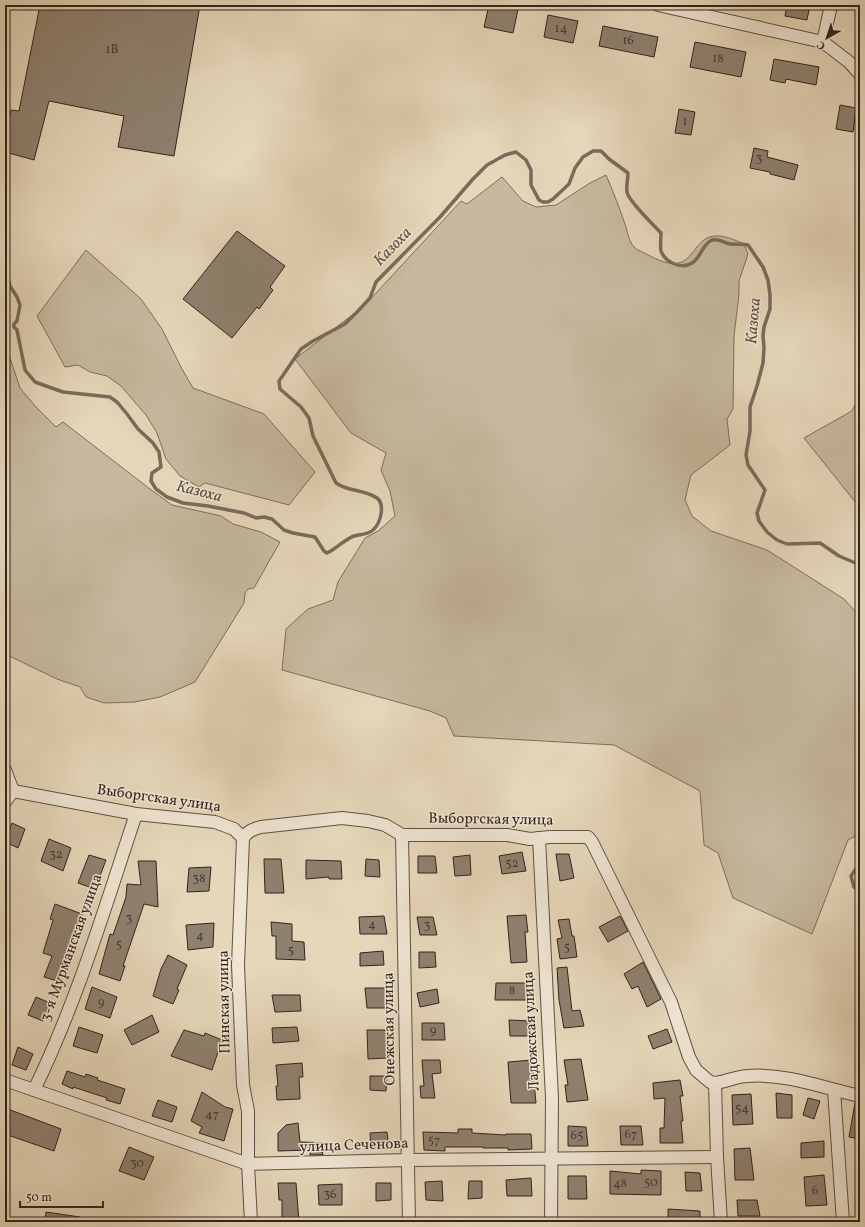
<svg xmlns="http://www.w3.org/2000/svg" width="865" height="1227" viewBox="0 0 865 1227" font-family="Vollkorn,serif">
	<rect width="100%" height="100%" fill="#e6d7ba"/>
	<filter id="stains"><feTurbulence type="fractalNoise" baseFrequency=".005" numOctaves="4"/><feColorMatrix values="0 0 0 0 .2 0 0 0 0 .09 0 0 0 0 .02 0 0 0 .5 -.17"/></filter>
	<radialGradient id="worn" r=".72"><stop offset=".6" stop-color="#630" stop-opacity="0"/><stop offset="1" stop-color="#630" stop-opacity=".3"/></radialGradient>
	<!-- green -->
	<g fill="#c7b99f" stroke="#7c6e5e">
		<path d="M606 175C613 191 619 207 625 224 627 230 629 242 634 247 638 251 647 254 652 257 695 279 689 239 714 236 724 235 735 240 744 244L748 254 739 281V294L734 336 733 409 727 419 730 445 691 475 685 500 692 516 711 531 767 550 844 599 860 617V834L848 840 812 934 733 898 718 853 704 845 700 791 614 745 454 736 446 718 430 711 282 670 286 629 308 609 333 600 338 582 365 538 378 531 395 516 390 491 381 470 386 453 351 433 295 359 365 305 461 201 467 204 502 177 523 201 536 207 556 205 590 183Z"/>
		<path d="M86 250 141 299 162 329 182 369 193 388 264 414 315 472 289 505 205 483 199 487 180 476 166 459 157 433 146 415 121 386 107 376 90 372 78 365 65 367 37 316Z"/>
		<path d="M5 343 20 388 35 406 56 427 63 422 150 489 172 505 221 516 233 524 261 532 280 542 254 588 248 589 245 593 244 603 195 682 160 697 135 702 104 703 86 697 80 687 57 679 5 654Z"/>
		<path d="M860 395V508L804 438 852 411Z"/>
	</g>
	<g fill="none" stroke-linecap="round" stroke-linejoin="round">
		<!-- stream -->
		<g stroke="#786b5b" stroke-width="3.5">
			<path d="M5 266 10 286 17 297 20 305 17 321 14 324V327L17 330 25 370 35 382 63 392 110 397 117 402 127 414 138 429 153 443 159 452 161 467 152 473 151 481 156 489 167 497 183 503 208 506 244 513 256 518 264 517 272 519 284 530 293 533 315 537 324 551 327 553C336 549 345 539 354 536 360 534 369 535 374 529 381 522 385 504 377 498 364 489 349 492 336 483L313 436 309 418 301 407 280 389 279 381 301 349 313 341 345 324 358 311 370 298 376 282 440 217 473 179 487 165 505 155 516 152 526 160 531 170V185L539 200 543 202H548L553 199 569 184 575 168 583 157 593 151H601L609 159 628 173C628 179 626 187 627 192 628 201 654 225 661 233 661 237 660 248 661 251 665 262 681 270 692 263 701 258 702 244 712 240 719 238 724 243 730 244 736 244 742 244 748 245L763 267 768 280 770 295V309L764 327 763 336 764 347 763 363 757 386 750 407V431L746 455 748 465 765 490 757 513 759 521 767 532 777 540 787 544 820 543 839 556 860 565"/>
			<path d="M860 865 855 870 851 876 854 887 860 891"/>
		</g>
	</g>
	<!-- building -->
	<g fill="#8f816f" stroke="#31241d">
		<path d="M40 5H200L174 156 118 147 124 116 49 101 34 160 5 152V138L11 110 19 111Z"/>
		<path d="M489 5H519L513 33 484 27Z"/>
		<path d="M787 5H810L807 20 785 16Z"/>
		<path d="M548 15 578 21 573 43 544 37Z"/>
		<path d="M603 26 658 37 654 57 599 46Z"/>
		<path d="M695 42 746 52 741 77 690 67Z"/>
		<path d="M774 59 819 67 816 85 786 79 785 83 770 80Z"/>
		<path d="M840 105 856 108 853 132 836 129Z"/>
		<path d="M679 109 695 112 691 135 675 133Z"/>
		<path d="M754 148 768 151 767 157 798 165 794 180 770 174V172L750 168Z"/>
		<path d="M237 231 285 266 270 287 273 290 259 309 257 307 232 338 183 299Z"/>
		<path d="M12 823 25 829 18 848 5 842Z"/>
		<path d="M49 839 71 848 63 871 41 861Z"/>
		<path d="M522 852 526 871 502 874 499 856Z"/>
		<path d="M556 854H569L574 878 560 881Z"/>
		<path d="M89 855 106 860 95 889 78 883Z"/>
		<path d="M470 855 471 875 455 876 453 857Z"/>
		<path d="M418 856H435L437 873H418Z"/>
		<path d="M264 859H281L284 893H265Z"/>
		<path d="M366 859 379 860 380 877 365 876Z"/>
		<path d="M306 860 341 861 342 879H329V877L306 879Z"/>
		<path d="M138 861H156L158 907 144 904 123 966H125L120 981 99 974 110 934 113 935 126 897 127 884 141 885Z"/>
		<path d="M211 867 209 891 187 892 189 868Z"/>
		<path d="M55 904 82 914 68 961 64 960 57 981 44 977 52 956 43 953 53 920 50 919Z"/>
		<path d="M526 915 528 932H525L527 962 511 963 507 916Z"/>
		<path d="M384 916 387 934H360L359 917Z"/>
		<path d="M620 916 628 931 608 942 599 927Z"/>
		<path d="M417 917H433L437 935H420Z"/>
		<path d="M569 919 572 936H574L577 957 560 959 557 939 562 938 558 920Z"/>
		<path d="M271 922 292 924V941L304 942 305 960 276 959V936H272Z"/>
		<path d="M214 923 213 947 188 950 186 925Z"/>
		<path d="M383 951 384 965 360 966V953Z"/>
		<path d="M419 952H435L436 967 419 968Z"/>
		<path d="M168 955 187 965 177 989 179 990 173 1004 153 996 161 969Z"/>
		<path d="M643 962 661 999 647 1007 638 986 632 989 624 974Z"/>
		<path d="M567 967 572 1011 580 1010 584 1026 564 1028 559 1000 557 968Z"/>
		<path d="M496 983H528V1000H495Z"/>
		<path d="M92 987 117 997 110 1018 85 1009Z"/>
		<path d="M365 988H385L387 1008H367Z"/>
		<path d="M437 989 439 1003 420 1007 417 993Z"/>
		<path d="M272 995H300L301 1011 275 1012Z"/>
		<path d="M36 997 50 1003 43 1021 28 1015Z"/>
		<path d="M152 1015 159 1032 132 1045 124 1030Z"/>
		<path d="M509 1020 531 1021 532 1036H510Z"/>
		<path d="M422 1023H444L445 1040H422Z"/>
		<path d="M79 1027 103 1035 97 1053 73 1046Z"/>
		<path d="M297 1027 299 1041 273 1043 272 1028Z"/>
		<path d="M667 1029 672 1042 653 1049 648 1036Z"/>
		<path d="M184 1030 204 1036 205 1033 222 1040 212 1070 171 1056Z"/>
		<path d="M367 1030H388V1058L368 1059Z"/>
		<path d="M18 1047 33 1054 26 1070 12 1065Z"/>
		<path d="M581 1059 588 1100 567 1102 565 1085H568L564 1060Z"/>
		<path d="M422 1060H440L441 1073 432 1074 435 1098H421L420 1086H424Z"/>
		<path d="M532 1060 536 1103H511L508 1062Z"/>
		<path d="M302 1063 303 1077H299L300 1099 277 1100 276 1086H278L276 1065Z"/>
		<path d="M67 1071 85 1077 86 1074 98 1078 97 1080 125 1089 120 1104 106 1100 107 1098 73 1087V1089L62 1084Z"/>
		<path d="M370 1076H387L386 1091 370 1090Z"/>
		<path d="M680 1080 683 1096H680L683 1121H681L683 1143H660V1128H664L665 1098 654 1099 653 1083Z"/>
		<path d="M202 1092 225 1107 233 1109 224 1141 199 1133 202 1127 191 1121Z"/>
		<path d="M776 1093 792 1095V1118H777Z"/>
		<path d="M751 1094 753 1124 733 1125 732 1095Z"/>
		<path d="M808 1098 820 1101 814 1119 803 1115Z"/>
		<path d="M158 1100 177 1107 172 1122 152 1116Z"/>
		<path d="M855 1103H860V1139L849 1137Z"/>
		<path d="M5 1108 61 1129 54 1151 5 1134Z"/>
		<path d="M298 1123 300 1142 332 1143V1150H322L323 1155H310V1150L278 1151V1133L286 1125Z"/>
		<path d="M568 1126 586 1127 588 1146H568Z"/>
		<path d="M620 1126H641L643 1145H621Z"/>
		<path d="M458 1129H472V1133L506 1135V1134H531L532 1149 508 1150V1148H483V1147H445V1151L424 1150 423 1132 458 1133Z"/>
		<path d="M387 1132 389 1149H371L370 1133Z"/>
		<path d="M824 1141V1157L801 1158V1143Z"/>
		<path d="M129 1147 154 1157 144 1180 119 1171Z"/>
		<path d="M750 1148 754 1180H735L734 1149Z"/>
		<path d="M641 1170 661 1171V1195L610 1194V1171L641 1174Z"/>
		<path d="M685 1172 700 1173 702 1191H686Z"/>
		<path d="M824 1175 827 1205 806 1206 804 1177Z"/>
		<path d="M568 1176H586L587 1199H568Z"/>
		<path d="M531 1178 532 1196H507L506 1180Z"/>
		<path d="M442 1181 443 1201 426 1200 425 1182Z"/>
		<path d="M469 1181H482V1198L468 1199Z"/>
		<path d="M278 1183H296L299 1222H282V1200H279Z"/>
		<path d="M376 1183H391V1200L376 1201Z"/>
		<path d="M342 1184V1205H319L318 1185Z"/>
		<path d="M737 1200H757L760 1216H738Z"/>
		<path d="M668 1209 700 1211V1222H668Z"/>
		<path d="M46 1212 80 1217V1222H45Z"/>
	</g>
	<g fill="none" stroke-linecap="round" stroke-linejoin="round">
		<defs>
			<g id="minor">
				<path d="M658 5 823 42 849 62 860 74"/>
				<path d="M823 42 831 5"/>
				<path d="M5 770 13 791"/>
				<path d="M13 791 136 814 215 822 234 829 243 838"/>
				<path d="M5 802 13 791"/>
				<path d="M402 835 409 1222"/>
				<path d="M243 838C248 831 253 829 261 827L342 818 368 821 385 825 402 835H507L530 839 550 837H588L592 842 671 1002 689 1057 696 1070 710 1082 715 1083C726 1082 737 1076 748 1076 786 1073 823 1088 860 1096"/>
				<path d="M243 838 238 965 243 1085 248 1111V1164L251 1222"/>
				<path d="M539 838 552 1098 551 1222"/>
				<path d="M5 1080 248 1164 408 1160 717 1157"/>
				<path d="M715 1083 717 1157 721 1222"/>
				<path d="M34 1090C77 1002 105 907 136 814"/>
				<path d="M834 1090 843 1222"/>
			</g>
		</defs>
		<!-- minor casing -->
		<use href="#minor" stroke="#5e5144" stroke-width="14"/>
		<!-- minor -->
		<use href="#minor" stroke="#efe5d2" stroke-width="12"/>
	</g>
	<g text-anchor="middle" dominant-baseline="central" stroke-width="3" stroke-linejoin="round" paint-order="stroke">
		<!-- number labels -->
		<g font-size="13" fill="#483b32">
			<text x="561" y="29">14</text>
			<text x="628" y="41">16</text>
			<text x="112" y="50">1В</text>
			<text x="718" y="59">18</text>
			<text x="685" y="122">1</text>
			<text x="759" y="159">3</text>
			<text x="56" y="855">32</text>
			<text x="512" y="864">52</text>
			<text x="199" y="879">38</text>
			<text x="129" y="919">3</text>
			<text x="372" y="925">4</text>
			<text x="427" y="926">3</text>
			<text x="200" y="936">4</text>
			<text x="119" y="945">5</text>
			<text x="567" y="948">5</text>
			<text x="291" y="951">5</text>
			<text x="512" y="991">8</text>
			<text x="101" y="1003">9</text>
			<text x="433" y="1031">9</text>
			<text x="742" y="1109">54</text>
			<text x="212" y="1115">47</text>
			<text x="631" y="1135">67</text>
			<text x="577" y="1136">65</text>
			<text x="434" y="1141">57</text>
			<text x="137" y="1164">30</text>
			<text x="651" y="1183">50</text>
			<text x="620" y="1184">48</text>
			<text x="815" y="1191">6</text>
			<text x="330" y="1195">36</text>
		</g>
		<!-- street labels -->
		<g font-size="15" fill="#31241d" stroke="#efe5d2">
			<text transform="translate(159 799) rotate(8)">Выборгская улица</text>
			<text transform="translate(491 820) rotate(1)">Выборгская улица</text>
			<text transform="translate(72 948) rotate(-70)">3-я Мурманская улица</text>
			<text transform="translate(225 1002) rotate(-91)">Пинская улица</text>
			<text transform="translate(390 1029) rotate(-91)">Онежская улица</text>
			<text transform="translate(532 1031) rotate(-93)">Ладожская улица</text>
			<text transform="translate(354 1146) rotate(-2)">улица Сеченова</text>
		</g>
		<!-- water labels -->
		<g font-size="16" font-style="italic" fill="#5b4d41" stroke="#efe5d2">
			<text transform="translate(393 247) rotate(-46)">Казоха</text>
			<text transform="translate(754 321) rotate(-85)">Казоха</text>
			<text transform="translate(199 492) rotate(14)">Казоха</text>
		</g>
	</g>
	<!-- margin -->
	<rect width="865" height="1227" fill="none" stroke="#e6d7ba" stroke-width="20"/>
	<rect x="6" y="6" width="853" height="1215" fill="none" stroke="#31241d" stroke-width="2"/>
	<rect x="10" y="10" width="845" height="1207" fill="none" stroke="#31241d"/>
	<!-- north arrow -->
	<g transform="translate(827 38) rotate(219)" stroke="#efe5d2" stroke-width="3" paint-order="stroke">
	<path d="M0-3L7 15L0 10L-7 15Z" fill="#31241d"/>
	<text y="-6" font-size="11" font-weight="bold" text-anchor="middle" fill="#31241d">С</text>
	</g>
	<!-- scale -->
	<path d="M20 1201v6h83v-6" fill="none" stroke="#31241d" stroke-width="2"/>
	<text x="26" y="1201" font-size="12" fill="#31241d" stroke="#efe5d2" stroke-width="3" paint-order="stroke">50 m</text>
	<rect width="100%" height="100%" filter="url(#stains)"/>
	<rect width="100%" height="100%" fill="url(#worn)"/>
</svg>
